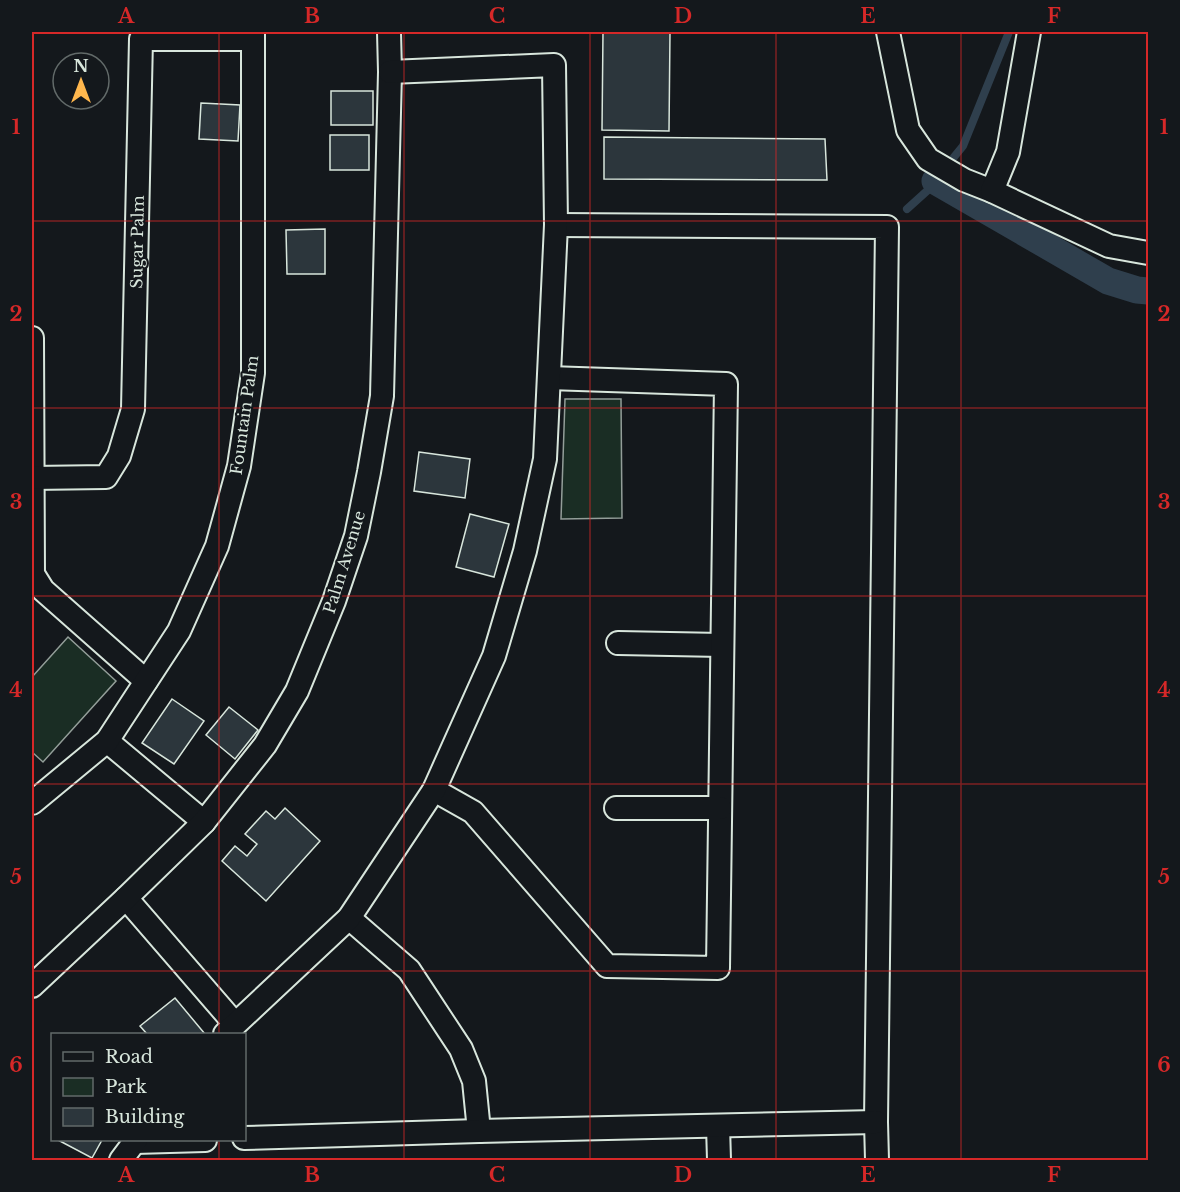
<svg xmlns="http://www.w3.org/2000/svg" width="1180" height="1192" viewBox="0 0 1180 1192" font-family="'Libre Baskerville',serif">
	<rect width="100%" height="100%" fill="#14181c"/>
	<!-- green -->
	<g fill="#1a2d24" stroke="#939e99" stroke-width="1.5">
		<path d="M565 399H621L622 518 561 519Z"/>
		<path d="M68 637 116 681 43 762 32 752V677Z"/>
	</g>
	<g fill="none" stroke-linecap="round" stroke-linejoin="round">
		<!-- stream -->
		<g stroke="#2f3f4d" stroke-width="8">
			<path d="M954 157 963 146 1009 32"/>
			<path d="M907 209 928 190 941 174"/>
		</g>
		<!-- canal -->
		<path stroke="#2f3f4d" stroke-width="27" d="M935 181 1108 281 1137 290 1148 291"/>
	</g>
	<!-- building -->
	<g fill="#2c363c" stroke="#d8e6dc" stroke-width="1.5">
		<path d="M603 32H670L669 131 602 130Z"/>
		<rect x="331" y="91" width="42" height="34"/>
		<path d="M201 103 240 105 238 141 199 139Z"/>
		<rect x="330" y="135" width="39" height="35"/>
		<path d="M604 137 825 139 827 180 604 179Z"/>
		<path d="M325 229V274H287L286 230Z"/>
		<path d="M419 452 470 459 465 498 414 491Z"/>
		<path d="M470 514 509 524 494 577 456 567Z"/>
		<path d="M172 699 204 721 174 764 142 743Z"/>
		<path d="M229 707 258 730 235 759 206 735Z"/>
		<path d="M285 808 320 841 266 901 222 861 235 846 247 856 257 844 245 834 266 811 275 819Z"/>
		<path d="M175 998 205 1034H147L140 1026Z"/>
		<path d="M58 1140H102L92 1158Z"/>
	</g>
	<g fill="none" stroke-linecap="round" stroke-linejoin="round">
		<defs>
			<g id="minor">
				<path d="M888 32 908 130 928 159 964 180 992 191"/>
				<path d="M1029 32 1008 152 992 191 1109 246 1148 253"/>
				<path d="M556 225 887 227 876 1122 877 1160"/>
				<path d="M32 338 33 574 43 590 146 681"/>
				<path d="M32 478 106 477 119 456 133 409 141 39H253"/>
				<path d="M618 643 722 645"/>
				<path d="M107 741 204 822"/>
				<path d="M434 790 473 812 607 966 718 968 726 384 549 378"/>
				<path d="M32 803 107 741 179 631 217 546 239 466 253 373V32"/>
				<path d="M616 808H720"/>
				<path d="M126 898 235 1024"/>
				<path d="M349 918 409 970 461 1049 474 1081 479 1131"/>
				<path d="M32 986 126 898 204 822 265 745 297 691 334 601 356 536 369 472 382 396 390 72 389 32"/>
				<path d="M225 1034 349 918 434 790 494 656 525 551 545 459 556 225 554 65 390 72"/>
				<path d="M718 1126 719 1160"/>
				<path d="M244 1138 479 1131 876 1122"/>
				<path d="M135 1142 205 1140"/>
				<path d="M121 1160 136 1140"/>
			</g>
		</defs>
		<!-- minor casing -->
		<use href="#minor" stroke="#d8e6dc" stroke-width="26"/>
		<!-- minor -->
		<use href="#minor" stroke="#14181c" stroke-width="22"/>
	</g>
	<!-- grid -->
	<path fill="none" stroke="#d62828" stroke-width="1.5" stroke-opacity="0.55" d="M219 32V1034M404 32V1160M590 32V1160M776 32V1160M961 32V1160M32 221H1148M32 408H1148M32 596H1148M32 784H1148M32 971H1148M219 1140V1160"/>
	<g text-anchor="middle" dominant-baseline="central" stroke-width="4.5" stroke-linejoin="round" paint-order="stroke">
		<!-- street labels -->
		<g font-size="16" fill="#d8e6dc" stroke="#14181c">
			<text transform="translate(137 242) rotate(-89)">Sugar Palm</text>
			<text transform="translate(244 415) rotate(-82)">Fountain Palm</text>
			<text transform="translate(344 562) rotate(-73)">Palm Avenue</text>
		</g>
	</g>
	<!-- border -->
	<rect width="1180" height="1192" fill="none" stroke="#14181c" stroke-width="66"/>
	<!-- legend -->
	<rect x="51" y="1033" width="195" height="108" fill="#14181c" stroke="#626a69" stroke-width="1.5"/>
	<rect x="63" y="1052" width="30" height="9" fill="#14181c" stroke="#626a69" stroke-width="1.5"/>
	<text x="105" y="1063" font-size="18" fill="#d8e6dc">Road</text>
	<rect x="63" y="1078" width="30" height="18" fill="#1a2d24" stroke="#626a69" stroke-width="1.5"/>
	<text x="105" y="1093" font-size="18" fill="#d8e6dc">Park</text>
	<rect x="63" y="1108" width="30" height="18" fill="#2c363c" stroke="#626a69" stroke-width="1.5"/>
	<text x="105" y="1123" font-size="18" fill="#d8e6dc">Building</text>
	<!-- north arrow -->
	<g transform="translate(81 81)"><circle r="28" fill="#14181c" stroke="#626a69" stroke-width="1.5"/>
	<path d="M0-4.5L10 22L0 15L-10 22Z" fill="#ffb74d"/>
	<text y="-9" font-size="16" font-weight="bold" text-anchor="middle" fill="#d8e6dc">N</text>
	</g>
	<rect x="33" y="33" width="1114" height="1126" fill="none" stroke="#d62828" stroke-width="2"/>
	<g font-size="20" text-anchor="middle" font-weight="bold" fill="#d62828">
		<text x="126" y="23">A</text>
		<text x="312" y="23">B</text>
		<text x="497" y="23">C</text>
		<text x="683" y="23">D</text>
		<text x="868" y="23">E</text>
		<text x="1054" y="23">F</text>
		<text x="16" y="134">1</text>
		<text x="1164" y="134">1</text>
		<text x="16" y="321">2</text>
		<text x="1164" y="321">2</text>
		<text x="16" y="509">3</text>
		<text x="1164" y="509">3</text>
		<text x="16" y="697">4</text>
		<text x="1164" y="697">4</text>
		<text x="16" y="884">5</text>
		<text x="1164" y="884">5</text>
		<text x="16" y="1072">6</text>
		<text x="1164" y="1072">6</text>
		<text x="126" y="1182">A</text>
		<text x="312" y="1182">B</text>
		<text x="497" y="1182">C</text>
		<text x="683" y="1182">D</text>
		<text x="868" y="1182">E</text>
		<text x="1054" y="1182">F</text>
	</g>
</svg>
